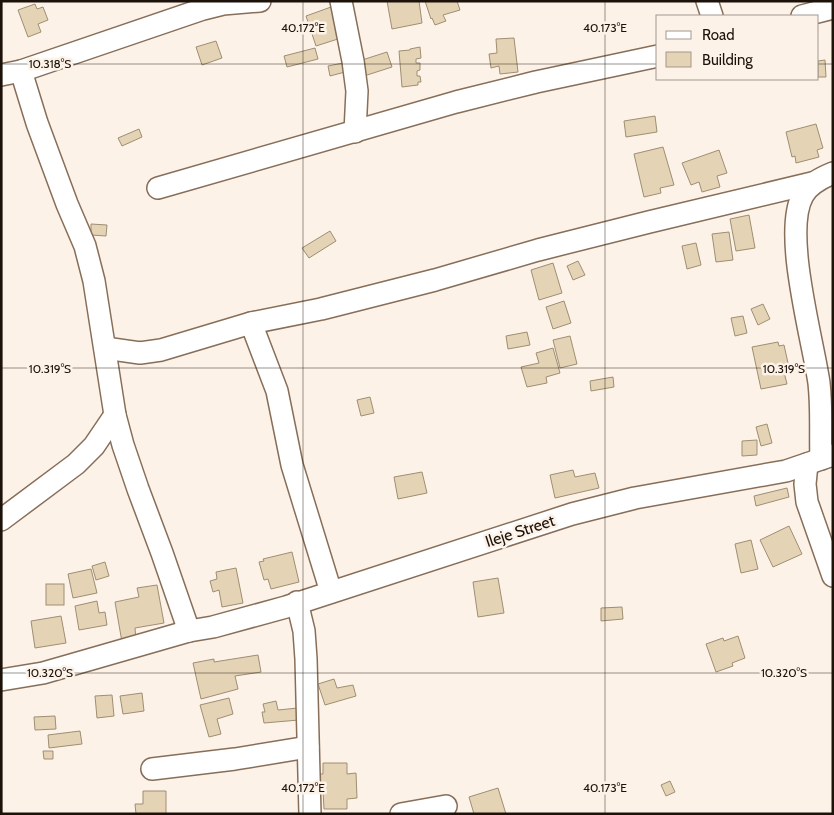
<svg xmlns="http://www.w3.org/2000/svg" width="834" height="815" viewBox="0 0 834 815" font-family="Cabin,sans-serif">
	<rect width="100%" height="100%" fill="#fdf2e8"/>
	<!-- building -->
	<g fill="#e5d3b6" stroke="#9e8e72">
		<path d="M387 1H419L422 23 392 29Z"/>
		<path d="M425 1H457L460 10 443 15 446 21 435 25 432 18 431 19Z"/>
		<path d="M35 4 37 9 43 7 48 20 38 24 41 32 28 37 18 10Z"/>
		<path d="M331 7 341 38 316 46 306 16Z"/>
		<path d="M514 38 518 72 500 74 499 66 491 68 489 54 497 53 496 39Z"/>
		<path d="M216 41 222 58 202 65 196 47Z"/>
		<path d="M420 47 421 58 416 59V63H420V70L417 71V76H420L421 82H418V85L402 87 399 51 410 50V49Z"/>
		<path d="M315 48 318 59 287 67 284 56Z"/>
		<path d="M387 52 392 67 364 76 359 61Z"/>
		<path d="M825 60 826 77H818V61Z"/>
		<path d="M343 63 345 72 330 76 328 66Z"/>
		<path d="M655 116 657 132 626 137 624 121Z"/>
		<path d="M816 124 823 148 817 150 819 157 796 163 795 156 792 157 786 132Z"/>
		<path d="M139 129 142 137 122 146 118 138Z"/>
		<path d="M663 147 674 185 660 188 661 193 644 197 634 154Z"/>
		<path d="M719 150 727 173 717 176 720 187 702 192 699 182 691 185 682 163Z"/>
		<path d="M749 215 755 248 736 251 730 219Z"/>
		<path d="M91 224 107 225 106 236 91 235Z"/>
		<path d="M330 231 336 241 309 258 302 248Z"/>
		<path d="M729 232 733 260 716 262 712 234Z"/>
		<path d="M696 243 701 265 687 269 682 246Z"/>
		<path d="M578 261 585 275 573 280 567 266Z"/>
		<path d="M553 263 562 293 539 300 531 270Z"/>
		<path d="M564 301 571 323 553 329 546 307Z"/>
		<path d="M763 304 770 319 758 325 751 309Z"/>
		<path d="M743 316 747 333 735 336 731 318Z"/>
		<path d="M527 332 530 345 508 349 506 336Z"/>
		<path d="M570 336 577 364 560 368 553 340Z"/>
		<path d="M778 342 779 346 784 345 788 363 782 364 787 384 761 389 752 347Z"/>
		<path d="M553 348 560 373 546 377 547 383 527 387 521 367 539 363 536 353Z"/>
		<path d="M613 377 614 387 591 391 590 381Z"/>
		<path d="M370 397 374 413 361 416 357 400Z"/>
		<path d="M767 424 772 443 761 446 756 427Z"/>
		<path d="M757 440V455L742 456V441Z"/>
		<path d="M573 470 575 477 595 473 599 488 555 498 550 475Z"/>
		<path d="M422 472 427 493 398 499 394 477Z"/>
		<path d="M787 488 789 497 756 506 754 496Z"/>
		<path d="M789 526 802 554 773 567 760 540Z"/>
		<path d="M751 540 758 569 741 573 735 544Z"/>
		<path d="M292 552 299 582 271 589 268 579 264 580 259 562 264 561 263 559Z"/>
		<path d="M105 562 109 576 96 580 92 566Z"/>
		<path d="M236 568 243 603 222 607 219 590 213 592 210 581 217 579 216 572Z"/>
		<path d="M91 569 97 593 73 598 68 574Z"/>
		<path d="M498 578 504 613 478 617 473 582Z"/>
		<rect x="46" y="584" width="18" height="21"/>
		<path d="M157 585 164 623 135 628 136 640 122 642 115 602 139 597 137 588Z"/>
		<path d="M97 601 99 613 105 612 107 625 79 630 75 606Z"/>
		<path d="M622 607 623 619 601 621V608Z"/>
		<path d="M61 616 66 643 35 648 31 621Z"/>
		<path d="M738 636 745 658 732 663 733 666 716 672 706 644 723 638 724 641Z"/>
		<path d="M258 655 261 672 235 676 238 689 201 699 193 663 214 659V662Z"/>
		<path d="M334 679 337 688 353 685 356 696 325 705 318 684Z"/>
		<path d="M142 693 144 711 123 714 120 696Z"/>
		<path d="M112 695 114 716 97 718 95 696Z"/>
		<path d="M229 698 233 714 217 719 221 734 209 737 200 705Z"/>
		<path d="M276 701 278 710 298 708 299 720 264 723 262 712H265L263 704Z"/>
		<path d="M55 716 56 729 35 730 34 717Z"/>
		<path d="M80 731 82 744 49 748 48 735Z"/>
		<path d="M43 751H53V759H44Z"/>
		<path d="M323 763H347V774L356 773 357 798 347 799V809H324L323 791H317V774H323Z"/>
		<path d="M670 781 675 792 666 796 661 785Z"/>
		<path d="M498 788 506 814H474L469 797Z"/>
		<path d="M143 791H166V814H136L135 804H143Z"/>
	</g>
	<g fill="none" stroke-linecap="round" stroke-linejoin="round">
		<defs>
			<g id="minor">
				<path d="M341 1 353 61 357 91 355 132"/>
				<path d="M707 1 712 16"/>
				<path d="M802 16 833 8"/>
				<path d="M21 71 37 123 67 204 85 246 94 281 115 415 123 445 138 489 162 553 189 631"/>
				<path d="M1 75 21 71 203 9 223 4 260 1"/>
				<path d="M158 188 456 102 536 82 658 56"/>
				<path d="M251 323 277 391 292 465 331 592"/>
				<path d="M105 348 140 353 161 350 251 323 321 309 435 280 538 250 649 222 812 183"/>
				<path d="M821 459C820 434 822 409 819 383 813 340 782 232 803 195 809 184 821 178 833 173"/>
				<path d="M807 464 805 484 807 502 833 576"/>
				<path d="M1 520 76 464 94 446 115 415"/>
				<path d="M297 602 304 631 306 659 310 814"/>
				<path d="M1 680 43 673 189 631 213 627 286 607 572 514 635 498 786 471 833 455"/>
				<path d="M152 769 235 759 308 747"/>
				<path d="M401 814 446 806"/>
			</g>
		</defs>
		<!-- minor casing -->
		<use href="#minor" stroke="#876e59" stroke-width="24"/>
		<!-- minor -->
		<use href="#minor" stroke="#fff" stroke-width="21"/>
	</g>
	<!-- ticks -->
	<path fill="none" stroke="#1c120a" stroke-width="1" stroke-opacity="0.45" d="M2 1V814M303 1V814M605 1V814M1 64H658M818 64H833M1 368H833M1 673H833"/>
	<g text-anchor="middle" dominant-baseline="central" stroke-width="5" stroke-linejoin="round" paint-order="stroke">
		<!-- street labels -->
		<g font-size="16" fill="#1c120a" stroke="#fdf2e8">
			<text transform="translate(520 531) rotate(-18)">Ileje Street</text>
		</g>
	</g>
	<g font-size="12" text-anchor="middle" fill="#1c120a" stroke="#fdf2e8" stroke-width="5" stroke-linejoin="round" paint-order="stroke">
		<text x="303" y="32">40.172°E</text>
		<text x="605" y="32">40.173°E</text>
		<text x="50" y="68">10.318°S</text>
		<text x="50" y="373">10.319°S</text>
		<text x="784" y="373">10.319°S</text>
		<text x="50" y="677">10.320°S</text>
		<text x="784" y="677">10.320°S</text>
		<text x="303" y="792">40.172°E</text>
		<text x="605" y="792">40.173°E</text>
	</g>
	<!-- border -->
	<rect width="834" height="815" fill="none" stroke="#1c120a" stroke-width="5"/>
	<!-- legend -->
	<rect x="656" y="15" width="162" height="65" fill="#fdf2e8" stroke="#a3988f"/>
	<rect x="666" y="31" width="25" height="8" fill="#ffffff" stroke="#a3988f"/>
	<text x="702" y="40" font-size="15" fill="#1c120a">Road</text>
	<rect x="666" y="52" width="25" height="15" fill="#e5d3b6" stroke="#a3988f"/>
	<text x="702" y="65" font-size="15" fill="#1c120a">Building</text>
</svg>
